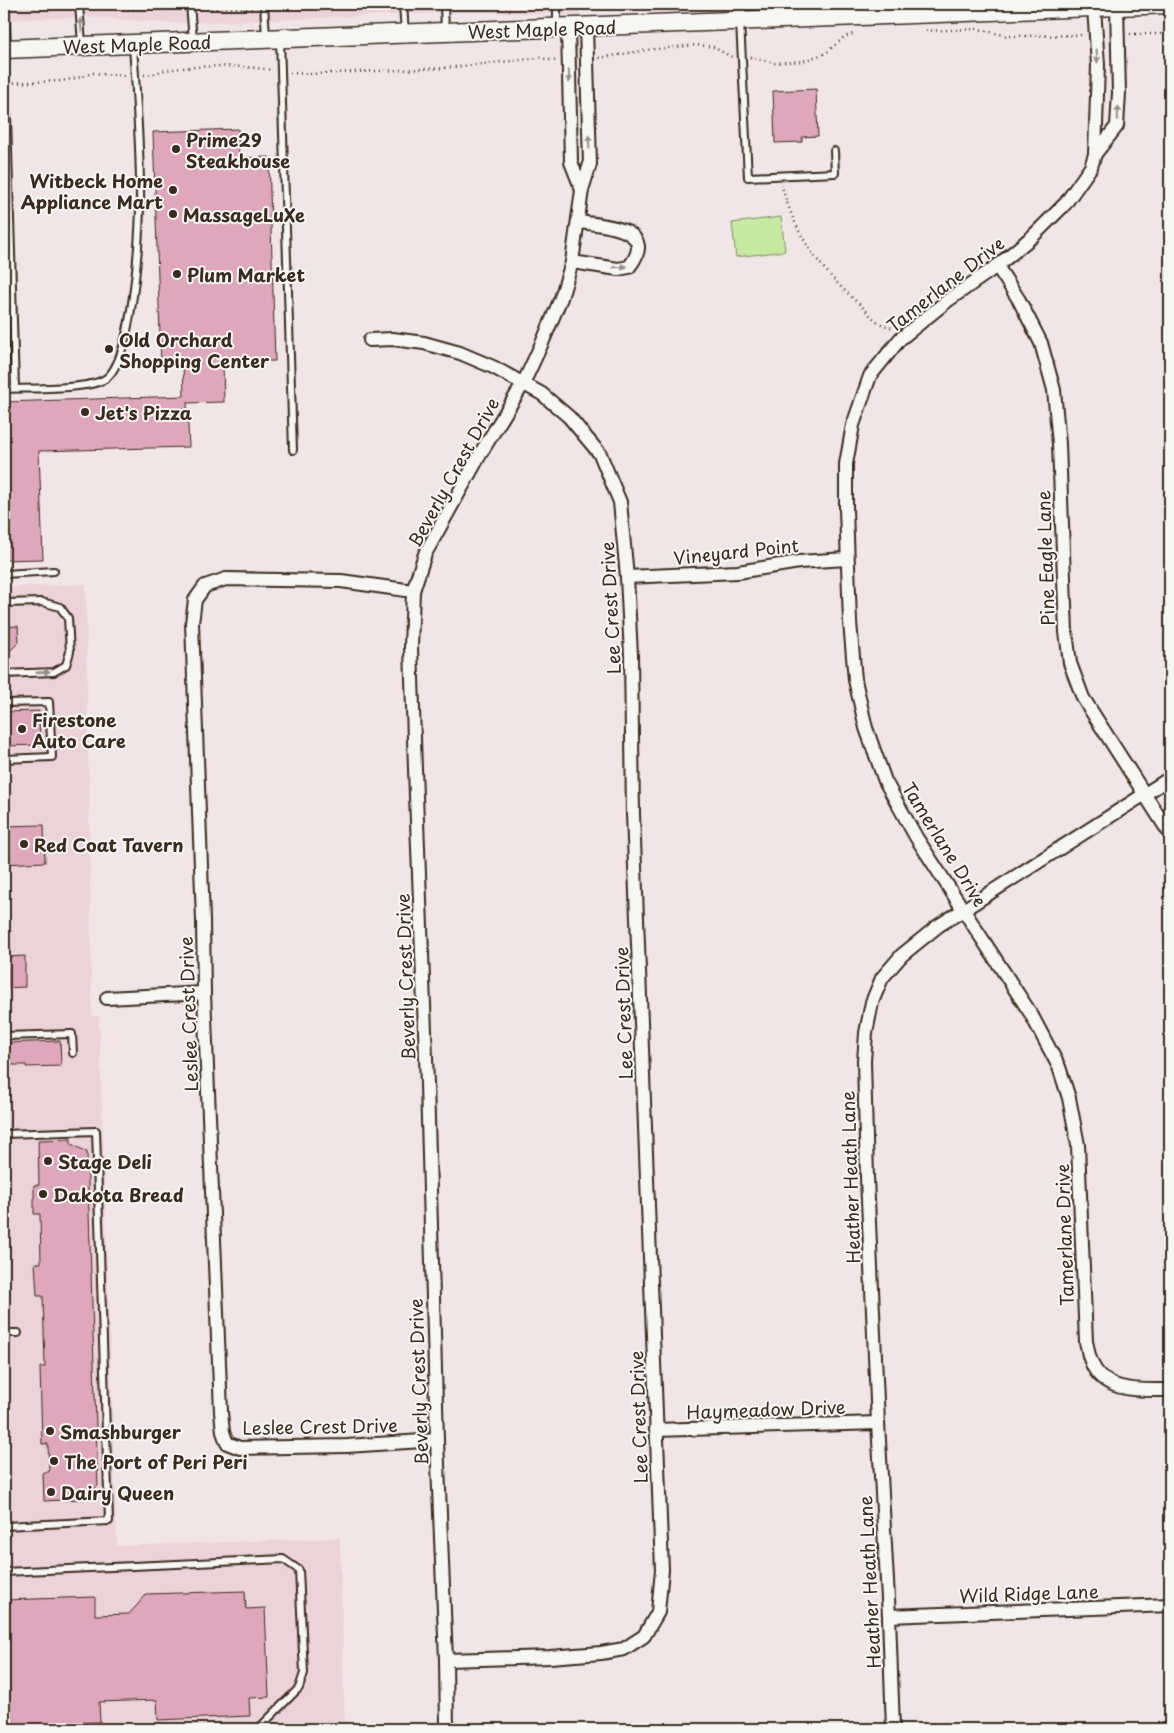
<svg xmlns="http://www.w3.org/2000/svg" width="1174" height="1733" viewBox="0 0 1174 1733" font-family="'Playpen Sans',sans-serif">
	<rect width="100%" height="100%" fill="#f1e6e7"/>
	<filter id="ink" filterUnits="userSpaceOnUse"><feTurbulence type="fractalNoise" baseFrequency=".02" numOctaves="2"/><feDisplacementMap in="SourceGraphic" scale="10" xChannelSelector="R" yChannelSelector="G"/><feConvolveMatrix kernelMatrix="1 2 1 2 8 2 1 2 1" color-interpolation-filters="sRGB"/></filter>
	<g filter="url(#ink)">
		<!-- built -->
		<g fill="#ecd3da">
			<path d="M4 4H579V15L465 12 250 21 167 23 87 17 4 20Z"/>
			<path d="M86 584 92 1016H99L117 1546 340 1538 345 1729H4V587Z"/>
		</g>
		<!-- green -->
		<path fill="#c7eaa3" stroke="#818a60" d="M781 217 785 251 736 257 732 223Z"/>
		<!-- building -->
		<g fill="#dfa7bb" stroke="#3b2a1e">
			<path d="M816 89 818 136 802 137V142L775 143 773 91Z"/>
			<path d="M238 129 239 158 269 157 275 361 223 362 224 402 187 403 189 447 39 451 43 559 4 560V402L184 396 183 363 161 364 153 132Z"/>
			<path d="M18 626 19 642 4 657V627Z"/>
			<path d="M39 711 40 745 4 746V712Z"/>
			<path d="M44 825 45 862 4 864V826Z"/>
			<path d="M25 956V987L4 988V957Z"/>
			<path d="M60 1041 61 1066 26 1067V1065H4V1043Z"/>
			<path d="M71 1139V1144L87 1152 98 1486 83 1495V1499L44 1501 43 1472H49L48 1444H42L40 1367H45L43 1296H37L35 1263H41L40 1214H34V1185H39L38 1140Z"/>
			<path d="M245 1591 246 1609 265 1608 269 1697 249 1698 250 1716 158 1720 157 1700 99 1702 100 1722 7 1726 6 1707H4V1600L95 1597V1615L129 1614 147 1594Z"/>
		</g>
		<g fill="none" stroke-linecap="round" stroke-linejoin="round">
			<defs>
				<g id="lane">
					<path d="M5 4 7 47"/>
					<path d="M79 4 82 44"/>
					<path d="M190 4 193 41"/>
					<path d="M264 4 266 37"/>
					<path d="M403 4 405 33"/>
					<path d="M444 4 445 31"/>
					<path d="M557 4V27"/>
					<path d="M740 22 748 177 835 173 834 151"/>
					<path d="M280 39 293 450"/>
					<path d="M7 117 15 388"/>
					<path d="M4 389C26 388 88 390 105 379 134 361 141 224 140 189 140 141 136 93 133 45"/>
					<path d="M4 574 54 571"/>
					<path d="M4 603 42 602 60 607 68 618 70 652 66 665 54 672 4 674"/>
					<path d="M4 703 49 702 52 757 4 759"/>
					<path d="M4 1036 72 1034 73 1053"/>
					<path d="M4 1134 96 1131 109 1521 4 1526"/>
					<path d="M4 1333H18"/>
					<path d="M4 1572 283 1559 299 1570 304 1673 299 1688 258 1729"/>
				</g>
				<g id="street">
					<path d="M739 4 740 21"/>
					<path d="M1094 8 1098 65 1095 154 1091 167 1065 204 1033 236 997 266 947 301 900 339 870 376 853 425 846 464V509L850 622 855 680 866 728 885 781 916 837 1031 1014 1059 1067 1069 1098 1078 1145 1086 1342C1088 1348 1088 1355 1091 1361 1102 1394 1143 1390 1170 1390"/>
					<path d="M568 28 571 162 582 190"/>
					<path d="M1095 154 1117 126 1119 93 1117 6"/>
					<path d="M572 262 618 269 629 267C660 228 603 225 578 222"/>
					<path d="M997 266 1019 300 1041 343 1054 390 1059 444 1066 632 1070 663 1083 698 1170 834"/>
					<path d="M370 340 393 339 424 343 460 353 493 367 542 394 569 417 600 454 620 502 627 577 631 655 633 814 662 1570 658 1612 644 1636 624 1649 601 1653 550 1657 446 1660"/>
					<path d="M627 577 738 572 799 562 847 559"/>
					<path d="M413 591 341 581 226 579 205 586 195 600 192 623 203 920 204 993 221 1412 223 1432 227 1443 240 1448 347 1446 437 1440"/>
					<path d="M107 998 204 993"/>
					<path d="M656 1430 878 1423"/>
					<path d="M889 1616 1170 1605"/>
					<path d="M447 1729 446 1660 437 1440 427 1084 415 769 411 647 413 591 425 554 482 451 523 384 543 341 561 298 572 262 582 190 590 164 586 27"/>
					<path d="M893 1729 889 1616 878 1423 867 1178 864 1061 866 1033 872 1002 882 978 902 955 938 926 1170 778"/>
				</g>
				<path id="secondary" d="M4 49 1170 4"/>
			</defs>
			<!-- lane casing -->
			<use href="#lane" stroke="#3b2a1e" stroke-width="10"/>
			<!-- street casing -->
			<use href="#street" stroke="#3b2a1e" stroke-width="16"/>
			<!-- secondary casing -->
			<use href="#secondary" stroke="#3b2a1e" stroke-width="21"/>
			<!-- path -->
			<g stroke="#3b2a1e" stroke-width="2.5" stroke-dasharray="1 4" stroke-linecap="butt">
				<path d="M273 8 291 4"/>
				<path d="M118 9H180"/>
				<path d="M201 9 255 8"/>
				<path d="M921 31 979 29 1007 36 1084 35"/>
				<path d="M1130 34H1170"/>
				<path d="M750 57 775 63 803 61 826 53 844 37 856 33"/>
				<path d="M599 58 647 50 697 45 713 47 732 57"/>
				<path d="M290 73 312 74 444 68 540 58 556 61"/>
				<path d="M144 75C152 75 159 71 167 70 200 65 239 65 272 70"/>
				<path d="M4 83 61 81 77 78 93 73 126 76"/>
				<path d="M781 184C798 240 816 264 858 303 865 309 871 317 878 322 882 325 887 326 892 328"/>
			</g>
			<!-- lane -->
			<use href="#lane" stroke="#f6f6f2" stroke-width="6"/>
			<!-- street -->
			<use href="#street" stroke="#f6f6f2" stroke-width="12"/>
			<!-- secondary -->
			<use href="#secondary" stroke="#f6f6f2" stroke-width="18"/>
		</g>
		<!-- one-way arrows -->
		<defs><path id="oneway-solid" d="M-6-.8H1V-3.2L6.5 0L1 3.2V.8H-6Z" transform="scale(1.25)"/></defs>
		<g fill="#989088">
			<use href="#oneway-solid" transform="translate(81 25) rotate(-94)"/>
			<use href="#oneway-solid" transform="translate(1097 56) rotate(87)"/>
			<use href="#oneway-solid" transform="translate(569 76) rotate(89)"/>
			<use href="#oneway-solid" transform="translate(1118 113) rotate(-87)"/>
			<use href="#oneway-solid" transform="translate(589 142) rotate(-93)"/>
			<use href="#oneway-solid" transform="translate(620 267) rotate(-3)"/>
			<use href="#oneway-solid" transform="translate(43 672) rotate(-3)"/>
		</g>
	</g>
	<!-- markers -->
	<g fill="#3b2a1e" stroke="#f6f6f2" stroke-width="2">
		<circle cx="176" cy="149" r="5"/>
		<circle cx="173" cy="190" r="5"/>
		<circle cx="173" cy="214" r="5"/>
		<circle cx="177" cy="274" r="5"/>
		<circle cx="109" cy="349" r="5"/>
		<circle cx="85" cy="412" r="5"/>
		<circle cx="22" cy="729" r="5"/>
		<circle cx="24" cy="844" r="5"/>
		<circle cx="48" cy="1161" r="5"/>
		<circle cx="43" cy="1194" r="5"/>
		<circle cx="50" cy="1431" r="5"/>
		<circle cx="54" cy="1461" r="5"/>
		<circle cx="51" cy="1492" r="5"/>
	</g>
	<g text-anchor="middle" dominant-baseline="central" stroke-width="4" stroke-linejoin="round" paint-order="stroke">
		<!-- street labels -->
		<g font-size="18" fill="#3b2a1e" stroke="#f6f6f2">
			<text transform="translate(542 29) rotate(-2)">West Maple Road</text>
			<text transform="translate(137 44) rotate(-2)">West Maple Road</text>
			<text transform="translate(945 284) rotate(-38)">Tamerlane Drive</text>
			<text transform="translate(453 472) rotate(-61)">Beverly Crest Drive</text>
			<text transform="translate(736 551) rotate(-6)">Vineyard Point</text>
			<text transform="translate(1045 558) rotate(-92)">Pine Eagle Lane</text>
			<text transform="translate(610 608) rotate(-93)">Lee Crest Drive</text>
			<text transform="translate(945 844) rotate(58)">Tamerlane Drive</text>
			<text transform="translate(405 977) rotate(-92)">Beverly Crest Drive</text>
			<text transform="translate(623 1013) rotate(-92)">Lee Crest Drive</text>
			<text transform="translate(188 1014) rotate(-92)">Leslee Crest Drive</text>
			<text transform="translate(850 1177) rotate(-92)">Heather Heath Lane</text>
			<text transform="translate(1064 1235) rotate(-92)">Tamerlane Drive</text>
			<text transform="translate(418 1382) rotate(-92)">Beverly Crest Drive</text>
			<text transform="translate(766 1409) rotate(-2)">Haymeadow Drive</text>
			<text transform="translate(638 1417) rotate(-92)">Lee Crest Drive</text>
			<text transform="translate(320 1426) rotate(-1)">Leslee Crest Drive</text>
			<text transform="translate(869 1582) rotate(-93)">Heather Heath Lane</text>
			<text transform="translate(1029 1593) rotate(-2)">Wild Ridge Lane</text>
		</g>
		<!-- poi labels -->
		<g font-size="18" font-weight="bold" fill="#3b2a1e" stroke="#f6f6f2" text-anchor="start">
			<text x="186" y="139">Prime29<tspan x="186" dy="21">Steakhouse</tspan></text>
			<text x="163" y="180" text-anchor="end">Witbeck Home<tspan x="163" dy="21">Appliance Mart</tspan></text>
			<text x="183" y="214">MassageLuXe</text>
			<text x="187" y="274">Plum Market</text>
			<text x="119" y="339">Old Orchard<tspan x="119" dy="21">Shopping Center</tspan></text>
			<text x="95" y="412">Jet's Pizza</text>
			<text x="32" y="719">Firestone<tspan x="32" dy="21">Auto Care</tspan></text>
			<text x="34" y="844">Red Coat Tavern</text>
			<text x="58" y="1161">Stage Deli</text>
			<text x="53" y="1194">Dakota Bread</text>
			<text x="60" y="1431">Smashburger</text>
			<text x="64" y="1461">The Port of Peri Peri</text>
			<text x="61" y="1492">Dairy Queen</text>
		</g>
	</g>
	<!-- margin -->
	<rect width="1174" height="1733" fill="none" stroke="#f6f6f2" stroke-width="20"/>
	<rect x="10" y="10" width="1154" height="1713" fill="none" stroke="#3b2a1e" stroke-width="2" filter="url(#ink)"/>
</svg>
